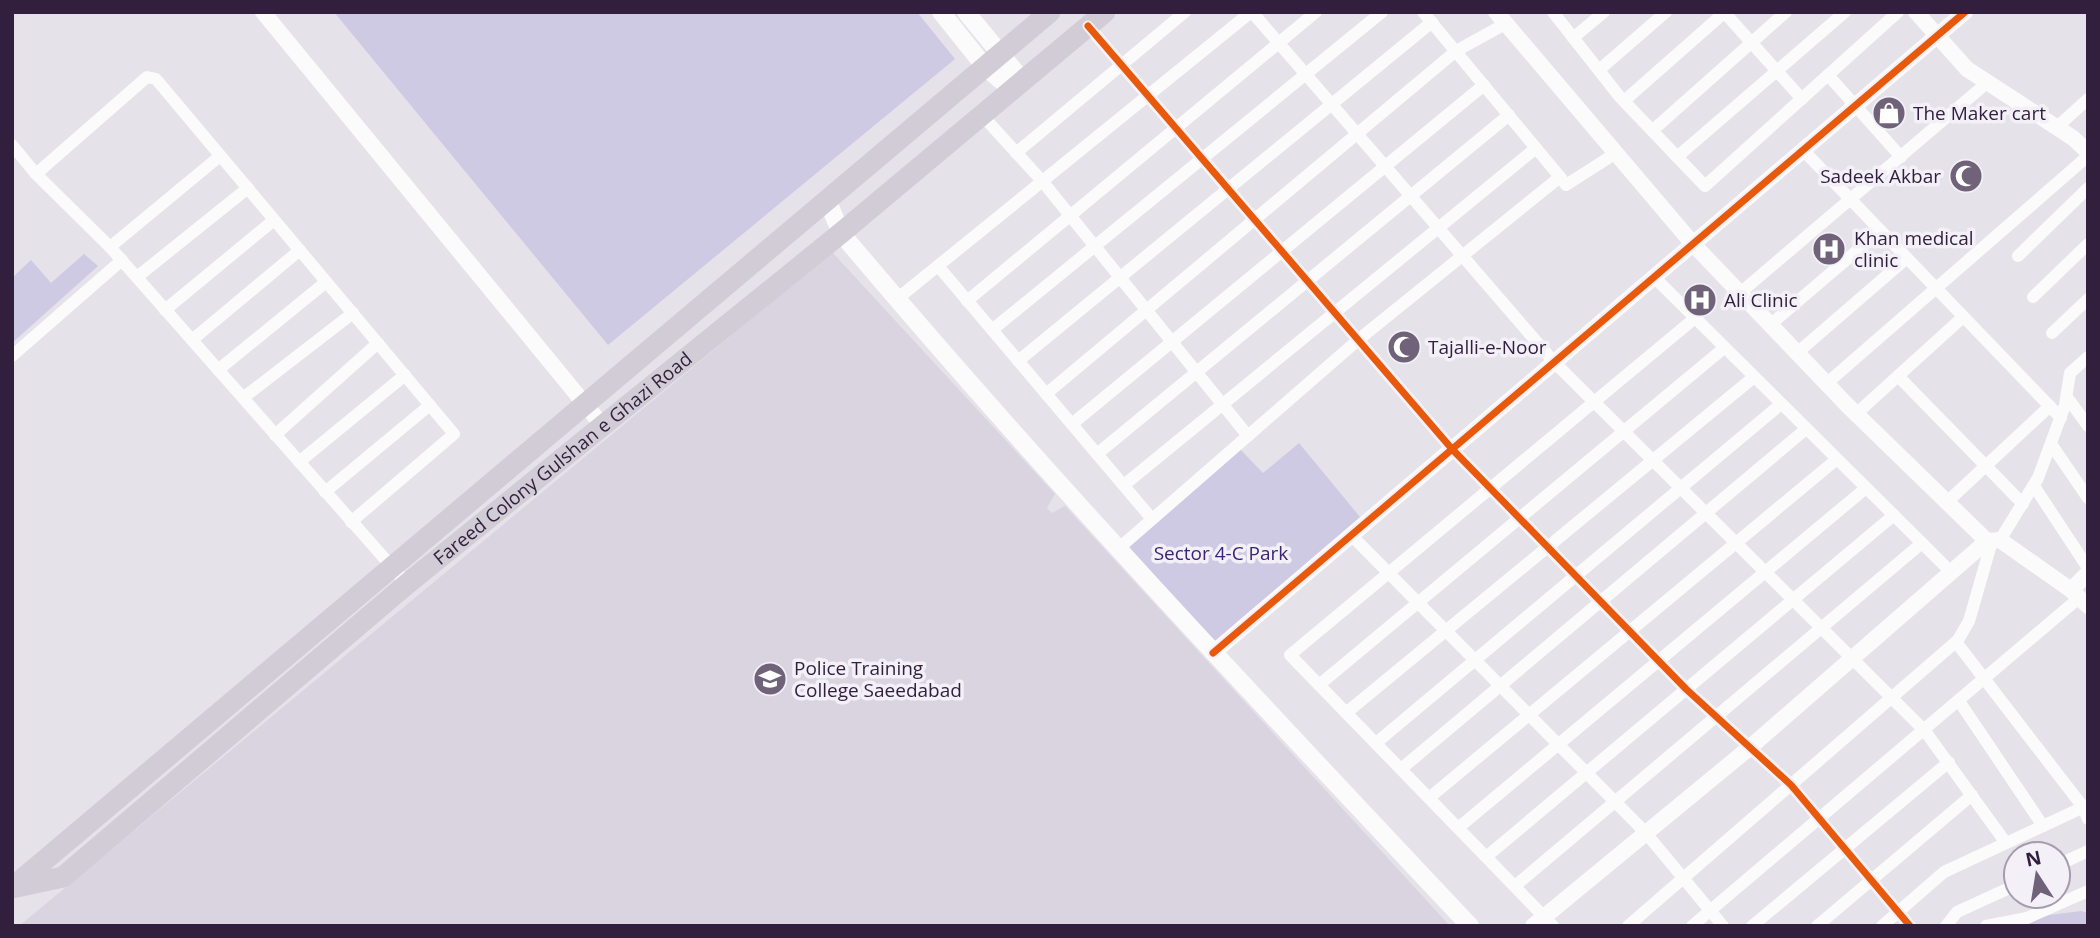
<svg xmlns="http://www.w3.org/2000/svg" width="2100" height="938" viewBox="0 0 2100 938" font-family="'Open Sans',sans-serif">
	<rect width="100%" height="100%" fill="#e5e2e9"/>
	<!-- built -->
	<path fill="#dad4e1" d="M832 252 1055 494 1047 508 1052 513 1065 506 1450 926H19Z"/>
	<!-- green -->
	<g fill="#cecae4">
		<path d="M334 12H917L955 59 608 345Z"/>
		<path d="M84 254 98 266 12 343V278L31 260 51 283Z"/>
		<path d="M1299 443 1365 523 1213 653 1118 549 1237 446 1263 473Z"/>
		<path d="M2081 911 2088 913V926H2006L2027 918Z"/>
	</g>
	<g fill="none" stroke-linecap="round" stroke-linejoin="round">
		<!-- minor -->
		<g stroke="#fbfbfc" stroke-width="12">
			<path d="M1252 12 1554 362 1925 731 2006 843"/>
			<path d="M1423 12 1560 177"/>
			<path d="M1553 12 1619 96 1705 186 1898 12"/>
			<path d="M1724 12 1802 99"/>
			<path d="M1088 26 1452 449 1686 689 1791 785 1910 926"/>
			<path d="M1573 38 1604 12"/>
			<path d="M1599 70 1666 12"/>
			<path d="M1828 75 1901 157"/>
			<path d="M1624 101 1725 12"/>
			<path d="M981 114 1043 182 1248 436"/>
			<path d="M2057 127 2088 99"/>
			<path d="M1653 130 1786 12"/>
			<path d="M12 145 36 174 110 247 407 584"/>
			<path d="M1803 150 2061 418"/>
			<path d="M1016 153 1185 12"/>
			<path d="M1677 157 1845 12"/>
			<path d="M36 174 147 77 156 79 454 434 351 522"/>
			<path d="M110 247 220 156"/>
			<path d="M2018 256 2088 188"/>
			<path d="M938 266 1152 519"/>
			<path d="M137 277 248 188"/>
			<path d="M1654 277 1951 572"/>
			<path d="M1740 293 1988 82"/>
			<path d="M2033 297 2088 244"/>
			<path d="M897 299 1251 12"/>
			<path d="M967 301 1316 12"/>
			<path d="M165 310 274 220"/>
			<path d="M1770 325 1880 231"/>
			<path d="M992 330 1382 12"/>
			<path d="M2052 333 2088 299"/>
			<path d="M192 340 300 250"/>
			<path d="M1797 353 1907 258"/>
			<path d="M12 356 122 260"/>
			<path d="M1018 361 1432 22"/>
			<path d="M218 370 326 282"/>
			<path d="M1898 376 2023 504"/>
			<path d="M1826 384 2088 156"/>
			<path d="M1046 394 1456 51 1505 24"/>
			<path d="M2067 397 2088 426"/>
			<path d="M243 398 353 313"/>
			<path d="M1856 414 1963 317"/>
			<path d="M1072 424 1484 85"/>
			<path d="M275 435 378 343"/>
			<path d="M2051 444 2088 498"/>
			<path d="M1097 454 1509 115"/>
			<path d="M299 462 405 375"/>
			<path d="M1124 485 1536 148"/>
			<path d="M2034 486 2088 568"/>
			<path d="M325 492 430 405"/>
			<path d="M1947 502 2050 406"/>
			<path d="M1351 535 1645 832 1723 926"/>
			<path d="M2000 540 2038 478 2065 405 2070 373 2088 357"/>
			<path d="M1118 549 1358 340 1560 177 1566 185 1616 153"/>
			<path d="M1956 642 2083 807 2088 819"/>
			<path d="M1319 685 1724 348"/>
			<path d="M1959 701 2043 826"/>
			<path d="M1346 713 1754 377"/>
			<path d="M1376 743 1781 404"/>
			<path d="M1401 769 1806 429"/>
			<path d="M1429 798 1837 459"/>
			<path d="M1458 828 1866 488"/>
			<path d="M1486 857 1894 515"/>
			<path d="M2058 865 2088 851"/>
			<path d="M1515 886 1922 543"/>
			<path d="M1553 926 1290 655 1695 318"/>
			<path d="M1628 926 1958 640 1969 621 1992 541"/>
			<path d="M1692 926 2079 598"/>
			<path d="M1752 926 1949 762"/>
			<path d="M1817 926 1972 795"/>
			<path d="M1882 926 1944 872 2088 805"/>
			<path d="M1946 926 1957 912 2016 885"/>
			<path d="M1986 926 2027 918 2088 891"/>
		</g>
		<!-- tertiary -->
		<g stroke="#fbfbfc" stroke-width="16">
			<path d="M263 12 602 425"/>
			<path d="M1496 12 1693 244 1848 406 1987 541 2000 540 2071 590 2088 606"/>
			<path d="M1916 12 1967 69 2073 138 2088 152"/>
			<path d="M2071 590 2088 573"/>
			<path d="M1213 653 1965 12"/>
			<path d="M1533 926 1748 749 1987 541"/>
		</g>
		<!-- secondary -->
		<g stroke="#fbfbfc" stroke-width="18">
			<path d="M941 12 985 67 1011 89"/>
			<path d="M966 12 1022 80"/>
			<path d="M828 202 841 233C1042 472 1256 699 1470 926"/>
		</g>
		<!-- primary -->
		<g stroke="#d1ccd5" stroke-width="21">
			<path d="M14 886 1050 12"/>
			<path id="s1" d="M12 888 63 877 407 584 841 233 1105 12"/>
		</g>
		<defs>
			<g id="cycleway">
				<path d="M1088 26 1452 449 1686 689 1791 785 1910 926"/>
				<path d="M1213 653 1965 12"/>
			</g>
		</defs>
		<!-- cycleway casing -->
		<use href="#cycleway" stroke="#f3f0f8" stroke-width="11"/>
		<!-- cycleway -->
		<use href="#cycleway" stroke="#e8590c" stroke-width="7"/>
	</g>
	<!-- icons -->
	<defs>
		<symbol id="shop-disc" viewBox="-11 -11 22 22"><circle r="9.5" fill="#706379" stroke="#f3f0f8"/><path d="M-5-2.5h2.3a2.7 3.5 0 0 1 5.4 0H5L5.5 6h-11ZM-1.5-2.5h3a1.5 2.3 0 0 0-3 0Z" fill="#fff"/></symbol>
		<symbol id="mosque-disc" viewBox="-11 -11 22 22"><circle r="9.5" fill="#706379" stroke="#f3f0f8"/><path d="M3.5-4.9A6 6 0 1 0 3.5 4.9A5 5 0 1 1 3.5-4.9Z" fill="#fff"/></symbol>
		<symbol id="hospital-disc" viewBox="-11 -11 22 22"><circle r="9.5" fill="#706379" stroke="#f3f0f8"/><path d="M-5-5h3v3.5h4V-5h3V5h-3V1.5h-4V5h-3Z" fill="#fff"/></symbol>
		<symbol id="university-disc" viewBox="-11 -11 22 22"><circle r="9.5" fill="#706379" stroke="#f3f0f8"/><path d="M0-5L7-2L0 1L-7-2ZM-4 1L0 2.5L4 1V4Q0 6-4 4Z" fill="#fff"/></symbol>
	</defs>
	<g fill-rule="evenodd">
		<use href="#shop-disc" x="1870" y="94" width="38" height="38"/>
		<use href="#mosque-disc" x="1947" y="157" width="38" height="38"/>
		<use href="#hospital-disc" x="1810" y="230" width="38" height="38"/>
		<use href="#hospital-disc" x="1681" y="281" width="38" height="38"/>
		<use href="#mosque-disc" x="1385" y="328" width="38" height="38"/>
		<use href="#university-disc" x="751" y="660" width="38" height="38"/>
	</g>
	<g text-anchor="middle" dominant-baseline="central" stroke-width="7" stroke-linejoin="round" paint-order="stroke">
		<!-- poi labels -->
		<g font-size="19" fill="#311f3d" stroke="#f3f0f8" text-anchor="start">
			<text x="1913" y="113">The Maker cart</text>
			<text x="1941" y="176" text-anchor="end">Sadeek Akbar</text>
			<text x="1854" y="238">Khan medical<tspan x="1854" dy="22">clinic</tspan></text>
			<text x="1724" y="300">Ali Clinic</text>
			<text x="1428" y="347">Tajalli-e-Noor</text>
			<text x="794" y="668">Police Training<tspan x="794" dy="22">College Saeedabad</tspan></text>
		</g>
		<!-- street labels -->
		<g font-size="19" fill="#311f3d" stroke="#f3f0f8">
			<text stroke="none"><textPath href="#s1" startOffset="704">Fareed Colony Gulshan e Ghazi Road</textPath></text>
		</g>
		<!-- park labels -->
		<g font-size="19" fill="#3a2577" stroke="#f3f0f8">
			<text x="1221" y="553">Sector 4-C Park</text>
		</g>
	</g>
	<!-- border -->
	<rect width="2100" height="938" fill="none" stroke="#311f3d" stroke-width="28"/>
	<!-- north arrow -->
	<g transform="translate(2037 875) rotate(348)"><circle r="33" fill="#f3f0f8" stroke="#a59cad" stroke-width="2"/>
	<path d="M0-5L12 26L0 18L-12 26Z" fill="#706379"/>
	<text y="-10" font-size="19" font-weight="bold" text-anchor="middle" fill="#311f3d">N</text>
	</g>
</svg>
